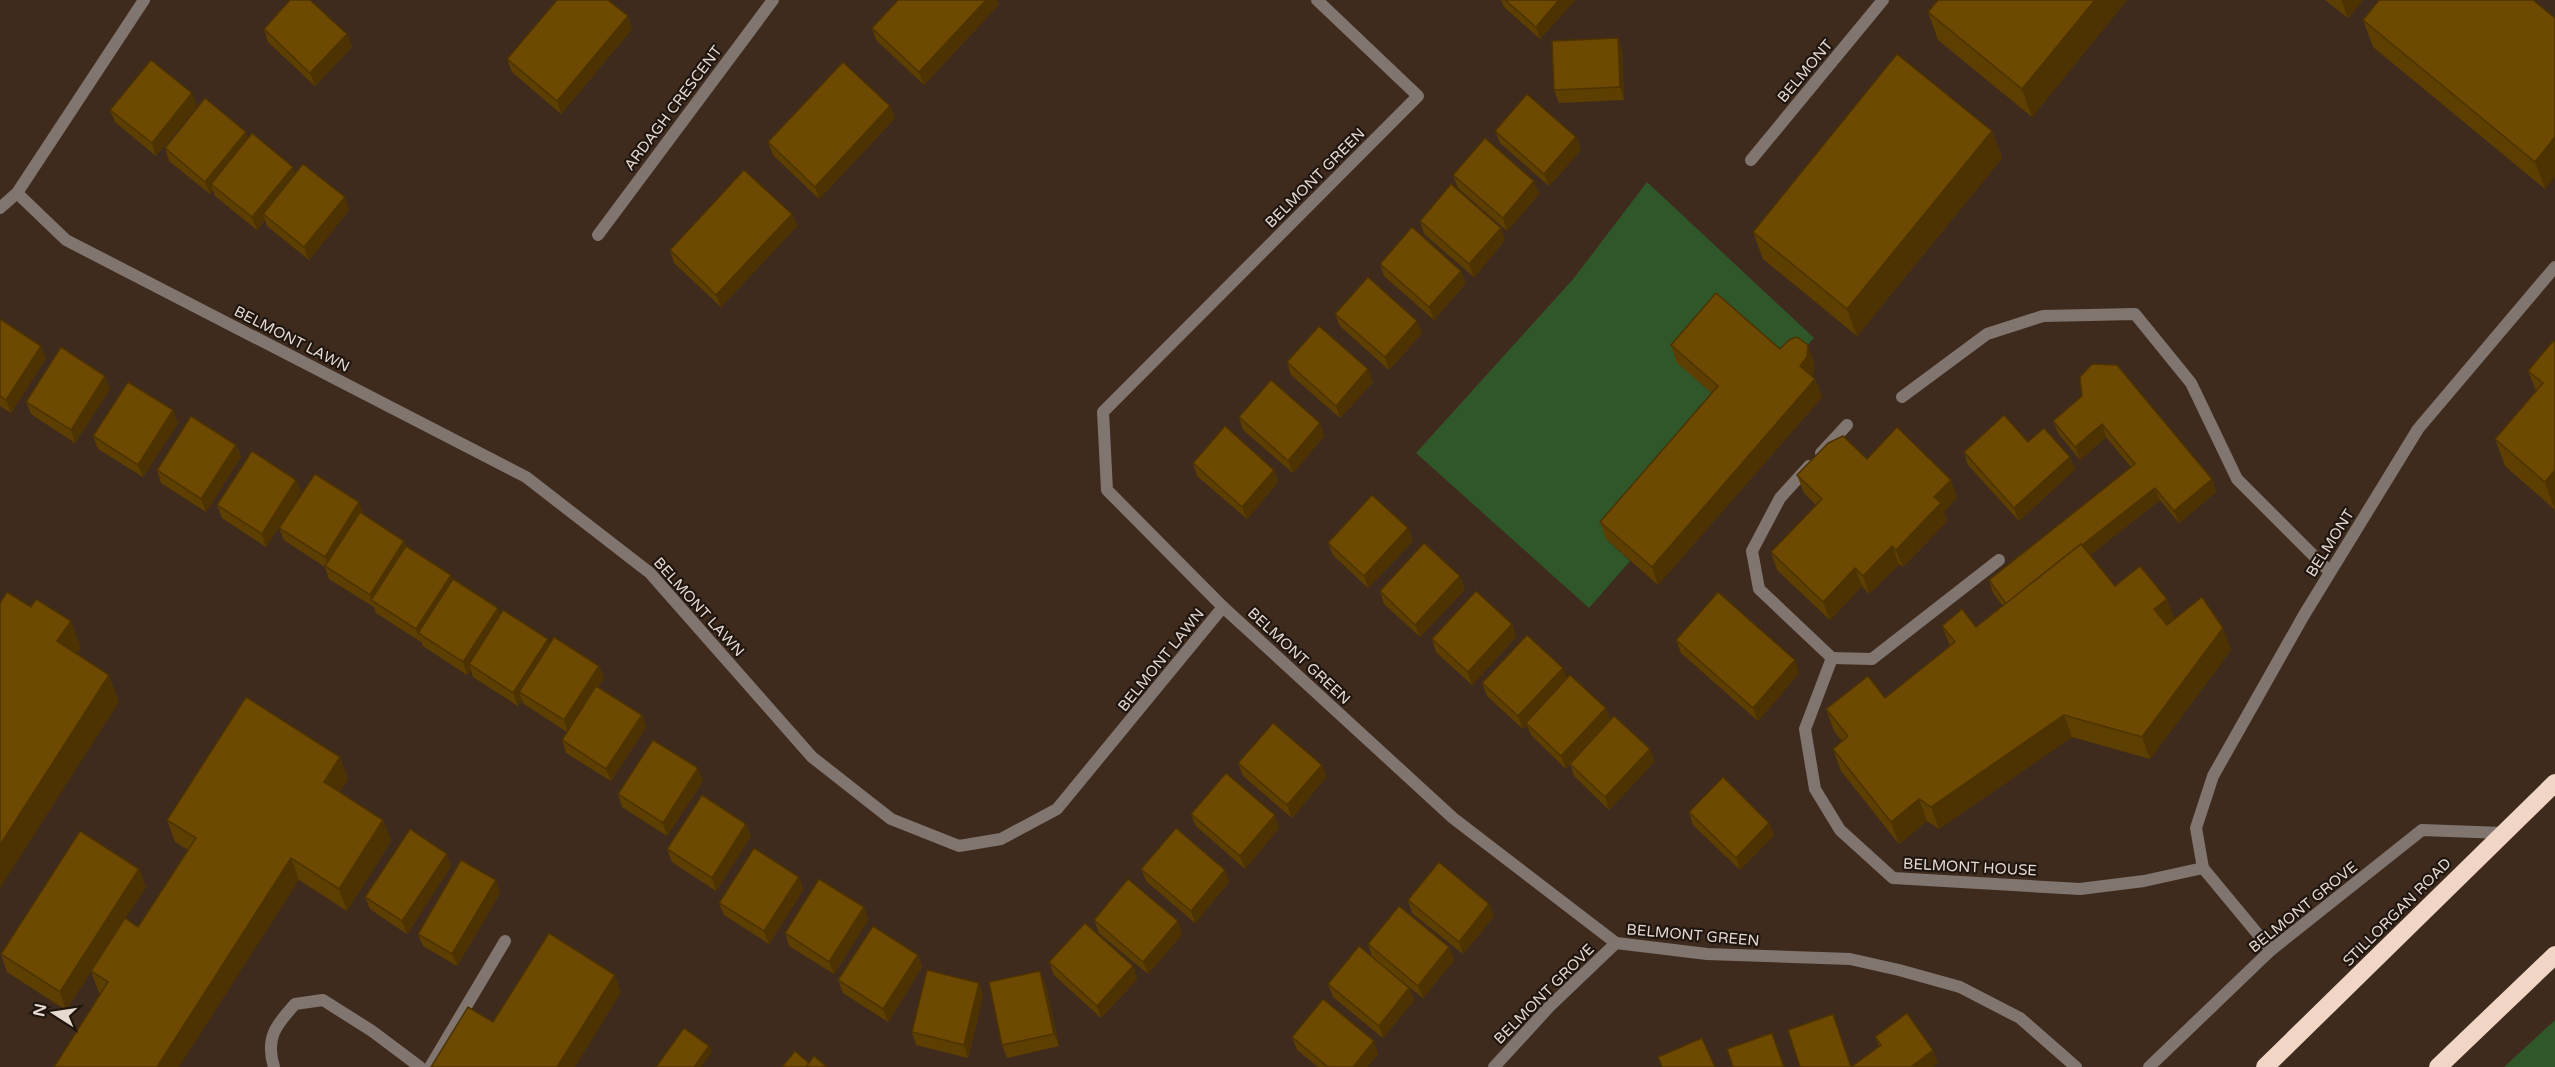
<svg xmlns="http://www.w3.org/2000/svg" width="2555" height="1067" viewBox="0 0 2555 1067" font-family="'Varela Round',sans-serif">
	<rect width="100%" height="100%" fill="#3f2b1d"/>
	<!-- green -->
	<g fill="#2f5729">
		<path d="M1647 182 1814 338 1787 367 1678 363 1724 404 1606 539 1630 561 1589 608 1416 453 1574 278Z"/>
		<path d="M2555 1020V1067H2504Z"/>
	</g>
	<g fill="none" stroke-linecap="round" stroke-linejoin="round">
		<!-- lane -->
		<g stroke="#80756f" stroke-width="12">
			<path d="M1902 397 1987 334 2043 316 2135 314 2191 383 2237 479 2330 572"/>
			<path d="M1832 658 1872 659 1999 560"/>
			<path d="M274 1067C265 1038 276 1025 295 1004L323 1000 372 1031 420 1067"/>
			<path d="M430 1067 505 941"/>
		</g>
		<!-- street -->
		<g stroke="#80756f" stroke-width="12">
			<path d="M1317 0 1418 96 1103 412 1107 490 1223 607 1453 818 1616 943 1707 954 1850 959 1899 970 1960 987 2020 1018 2076 1067"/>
			<path d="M1751 160 1883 0"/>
			<path d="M17 193 66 240 526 477 650 573 812 757 891 819 959 846 1001 839 1057 809 1223 607"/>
			<path d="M0 208 17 193 144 0"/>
			<path d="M598 235 773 0"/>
			<path d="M1821 453 1847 425"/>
			<path d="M1809 466 1780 498 1752 551 1759 589 1832 658 1805 729 1815 789 1840 830 1893 878 2080 889 2144 881 2203 868 2271 950"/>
			<path d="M2203 868 2196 828 2213 776 2304 615 2418 429 2555 267"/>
			<path d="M1494 1067 1549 1007 1616 943"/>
			<path d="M2149 1067 2271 950 2422 830 2503 833"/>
		</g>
		<!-- highway -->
		<g stroke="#f1d6c5" stroke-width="18">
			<path d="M2265 1067 2555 783"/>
			<path d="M2438 1067 2555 955"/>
		</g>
	</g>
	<!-- wall -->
	<g fill="#5e3f02">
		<path d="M1501 0H1575L1540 39 1504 7Z"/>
		<path d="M1938 0H2127L2032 117 1938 40 1928 12Z"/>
		<path d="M2325 0H2363L2348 18Z"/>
		<path d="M999 4 924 85 876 40 872 28Z"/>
		<path d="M2555 18 2545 189 2373 47 2363 20Z"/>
		<path d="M264 29 347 34 352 47 315 86 268 42Z"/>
		<path d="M632 29 561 114 512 72 507 59Z"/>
		<path d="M1622 51 1624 100 1559 103 1554 90Z"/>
		<path d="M197 106 156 156 115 122 110 110Z"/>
		<path d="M890 106 895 118 819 199 773 155 768 142Z"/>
		<path d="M1495 131 1576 137 1581 150 1549 186 1500 143Z"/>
		<path d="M1992 131 2002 158 1857 336 1763 259 1753 232Z"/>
		<path d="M248 137 295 174 349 210 309 260 267 226 265 220 257 230 215 196 213 190 210 194 169 161 165 148Z"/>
		<path d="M1453 175 1539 194 1507 231 1458 188Z"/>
		<path d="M792 214 797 226 721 307 674 263 670 250Z"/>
		<path d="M1420 221 1505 240 1474 277 1424 234Z"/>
		<path d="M1380 264 1466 283 1434 320 1384 276Z"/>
		<path d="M1335 314 1422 333 1389 370 1340 326Z"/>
		<path d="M0 319 46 358 11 413 0 406Z"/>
		<path d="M2553 341 2555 510 2505 466 2495 439 2536 391 2528 371Z"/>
		<path d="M1671 345 1780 349 1814 363 1813 375 1812 377 1815 379 1822 397 1658 585 1606 539 1600 522 1712 393 1677 363Z"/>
		<path d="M1287 362 1373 382 1340 418 1291 375Z"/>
		<path d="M110 389 75 443 31 414 26 402Z"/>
		<path d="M2082 396 2212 479 2216 492 2179 523 2160 500 2090 555 2115 586 2167 599 2174 619 2231 650 2150 759 2072 737 1939 829 1927 821 1899 844 1841 771 1833 749 1842 741 1834 731 1826 709 1885 698 1950 646 1942 626 1976 627 2003 606 1993 593 1989 580 2131 467 2106 437 2080 460 2058 433 2053 421Z"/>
		<path d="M173 410 178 423 143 477 98 449 93 436Z"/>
		<path d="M1239 417 1320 423 1324 436 1293 473 1243 430Z"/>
		<path d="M236 445 241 457 206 512 161 483 157 470Z"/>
		<path d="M1964 452 2075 469 2019 521 1968 465Z"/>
		<path d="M1867 459 1957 497 1944 512 1947 521 1903 567 1899 564 1869 594 1862 586 1830 620 1777 570 1771 552 1816 505 1804 493 1797 475Z"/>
		<path d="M1193 463 1274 470 1278 482 1247 519 1197 476Z"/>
		<path d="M296 480 301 492 266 547 222 518 217 505Z"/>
		<path d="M363 514 404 541 406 546 452 580 498 608 500 615 550 644 599 666 604 678 598 687 642 715 646 727 611 781 566 753 562 740 567 732 524 704 522 700 518 706 473 677 471 670 467 675 423 646 421 641V642L376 613 374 607 329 579 325 567 284 540 279 528Z"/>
		<path d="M1408 528 1413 541 1368 588 1333 555 1328 543Z"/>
		<path d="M1465 589 1420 637 1384 604 1380 591Z"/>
		<path d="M1512 624 1516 637 1472 685 1436 652 1432 639Z"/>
		<path d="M1676 640 1799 673 1758 721 1681 653Z"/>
		<path d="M1567 679 1606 708 1610 719 1650 749 1654 762 1609 810 1574 776 1570 764 1566 769 1531 735 1527 725 1523 729 1487 696 1482 683Z"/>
		<path d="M340 757 348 779 339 792 383 820 391 841 347 911 299 880 101 993H99L91 971 66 1010 7 972 1 954 139 869 146 887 125 918 138 927 188 850 175 842 167 820Z"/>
		<path d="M1238 763 1322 765 1326 777 1292 818 1243 776Z"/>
		<path d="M703 781 667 836 622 807 618 794Z"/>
		<path d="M1689 812 1769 823 1774 835 1740 870 1693 825Z"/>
		<path d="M1191 814 1279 828 1245 869 1196 826Z"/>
		<path d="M746 824 751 836 716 891 672 862 667 849Z"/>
		<path d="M451 866 407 934 370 909 365 897Z"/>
		<path d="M1141 869 1229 882 1195 923 1146 881Z"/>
		<path d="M799 877 803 890 769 944 724 915 719 903Z"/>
		<path d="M500 893 457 966 423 946 418 934Z"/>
		<path d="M1408 900 1494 916 1463 954 1412 913Z"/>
		<path d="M864 907 868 920 834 974 789 946 785 933Z"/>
		<path d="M1094 920 1182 934 1148 974 1099 933Z"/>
		<path d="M1368 944 1449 947 1454 960 1423 998 1372 957Z"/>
		<path d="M918 955 922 967 888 1022 843 993 838 980Z"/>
		<path d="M1049 962 1133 966 1137 979 1101 1018 1054 975Z"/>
		<path d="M979 983 983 995 968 1058 916 1045 912 1032Z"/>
		<path d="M1045 983 1059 1046 1007 1058 1002 1045Z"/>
		<path d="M1328 984 1409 988 1414 1000 1383 1038 1333 997Z"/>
		<path d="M1292 1037 1378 1054 1367 1067H1318L1297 1050Z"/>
		<path d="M1875 1037 1938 1063 1852 1066 1879 1047Z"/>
	</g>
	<!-- shaded-wall -->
	<g fill="#4c3301">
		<path d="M986 0H997L999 4 924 85 919 72Z"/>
		<path d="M1559 0H1575L1540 39 1536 27Z"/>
		<path d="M2095 0H2127L2032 117 2022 89Z"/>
		<path d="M2341 0H2363L2348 18Z"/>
		<path d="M628 16 632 29 561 114 557 101Z"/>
		<path d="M347 34 352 47 315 86 310 73Z"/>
		<path d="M1618 38 1622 51 1624 100 1620 87Z"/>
		<path d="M192 93 197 106 156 156 152 143Z"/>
		<path d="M890 106 895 118 819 199 815 187Z"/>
		<path d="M1992 131 2002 158 1857 336 1847 309Z"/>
		<path d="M246 132 251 144 211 184 213 190 210 194 205 182Z"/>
		<path d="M1576 137 1581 150 1549 186 1544 174Z"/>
		<path d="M2555 137V177L2545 189 2535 162Z"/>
		<path d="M293 167 297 180 263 214 265 220 257 230 252 217Z"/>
		<path d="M1534 181 1539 194 1507 231 1503 218Z"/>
		<path d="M345 197 349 210 309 260 304 247Z"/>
		<path d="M792 214 797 226 721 307 716 295Z"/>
		<path d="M1501 228 1505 240 1474 277 1469 264Z"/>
		<path d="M1461 271 1466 283 1434 320 1429 307Z"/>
		<path d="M1417 321 1422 333 1389 370 1385 357Z"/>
		<path d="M1808 345 1814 363 1813 375 1806 384 1800 366Z"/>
		<path d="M41 346 46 358 11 413 6 400Z"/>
		<path d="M1368 369 1373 382 1340 418 1336 406Z"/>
		<path d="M105 376 110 389 75 443 71 430Z"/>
		<path d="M1815 379 1822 397 1658 585 1652 567Z"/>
		<path d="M173 410 178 423 143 477 138 465Z"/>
		<path d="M1320 423 1324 436 1293 473 1288 461Z"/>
		<path d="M2102 424 2106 437 2080 460 2075 447Z"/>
		<path d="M236 445 241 457 206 512 201 499Z"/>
		<path d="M2070 457 2075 469 2019 521 2014 508Z"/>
		<path d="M1274 470 1278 482 1247 519 1242 507Z"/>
		<path d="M2555 470V510L2545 482Z"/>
		<path d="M2212 479 2216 492 2179 523 2174 511Z"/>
		<path d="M296 480 301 492 266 547 262 534Z"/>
		<path d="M1951 480 1957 497 1944 512 1947 521 1903 567 1896 550 1934 497Z"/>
		<path d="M2155 488 2160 500 2086 558 2079 547Z"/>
		<path d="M359 502 364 515 329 569 325 557Z"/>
		<path d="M1408 528 1413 541 1368 588 1364 576Z"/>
		<path d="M404 541 409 553 372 600 370 595Z"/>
		<path d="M1892 546 1899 564 1869 594 1863 576Z"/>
		<path d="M1855 568 1862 586 1830 620 1823 602Z"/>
		<path d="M451 575 455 587 418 633 421 642 416 629Z"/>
		<path d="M1460 576 1465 589 1420 637 1415 625Z"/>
		<path d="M2167 599 2175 621 2162 631 2154 609Z"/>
		<path d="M498 608 502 620 469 664 471 670 467 675 463 662Z"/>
		<path d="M71 621 81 648 67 669 57 641Z"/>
		<path d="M1512 624 1516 637 1472 685 1468 672Z"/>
		<path d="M2223 628 2231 650 2150 759 2142 737Z"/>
		<path d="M548 639 552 651 519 692 522 700 518 706 513 693Z"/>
		<path d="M1795 660 1799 673 1758 721 1753 708Z"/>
		<path d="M599 666 604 678 568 733 564 720Z"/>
		<path d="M1563 668 1568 681 1526 723 1527 725 1523 729 1518 716Z"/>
		<path d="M109 675 119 702 0 888V845Z"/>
		<path d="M1606 708 1611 721 1566 769 1561 756Z"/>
		<path d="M642 715 646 727 611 781 606 769Z"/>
		<path d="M2064 715 2072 737 1939 829 1931 807Z"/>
		<path d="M1650 749 1654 762 1609 810 1605 797Z"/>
		<path d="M340 757 348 779 332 804 324 782Z"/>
		<path d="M1322 765 1326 777 1292 818 1287 805Z"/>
		<path d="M698 768 703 781 667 836 663 823Z"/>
		<path d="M1919 799 1927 821 1899 844 1891 822Z"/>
		<path d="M1275 815 1279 828 1245 869 1240 856Z"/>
		<path d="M383 820 391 841 347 911 339 889Z"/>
		<path d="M1769 823 1774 835 1740 870 1736 858Z"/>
		<path d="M746 824 751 836 716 891 712 878Z"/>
		<path d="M447 854 451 866 407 934 402 921Z"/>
		<path d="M291 858 299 880 179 1067H157Z"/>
		<path d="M139 869 146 887 66 1010 60 992Z"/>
		<path d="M1225 870 1229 882 1195 923 1191 911Z"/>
		<path d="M799 877 803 890 769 944 764 931Z"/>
		<path d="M496 880 500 893 457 966 452 954Z"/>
		<path d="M1489 904 1494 916 1463 954 1459 942Z"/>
		<path d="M864 907 868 920 834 974 829 962Z"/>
		<path d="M1178 921 1182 934 1148 974 1143 962Z"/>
		<path d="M1449 947 1454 960 1423 998 1418 986Z"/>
		<path d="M918 955 922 967 888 1022 883 1009Z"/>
		<path d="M1133 966 1137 979 1101 1018 1097 1006Z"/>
		<path d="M1040 971 1045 983 1059 1046 1054 1034Z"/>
		<path d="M615 975 621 992 575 1067H557Z"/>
		<path d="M979 983 983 995 968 1058 964 1045Z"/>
		<path d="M1409 988 1414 1000 1383 1038 1379 1026Z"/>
		<path d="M1374 1041 1378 1054 1367 1067H1353Z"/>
		<path d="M709 1046 712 1052 701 1067H694Z"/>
		<path d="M1933 1050 1938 1063 1933 1067H1911Z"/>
	</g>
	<!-- building -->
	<g fill="#6d4902" stroke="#4c3301" stroke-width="1.5">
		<path d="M290 0H310L347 34 310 73 264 29Z"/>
		<path d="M557 0H608L628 16 557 101 507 59Z"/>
		<path d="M898 0H986L919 72 872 28Z"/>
		<path d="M1505 0H1559L1536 27Z"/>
		<path d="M1938 0H2095L2022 89 1928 12Z"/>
		<path d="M2379 0H2533L2555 18V137L2535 162 2363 20Z"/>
		<path d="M1618 38 1620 87 1554 90 1552 41Z"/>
		<path d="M1897 54 1992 131 1847 309 1753 232Z"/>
		<path d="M151 60 192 93 152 143 110 110Z"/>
		<path d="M843 62 890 106 815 187 768 142Z"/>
		<path d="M1527 94 1576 137 1544 174 1495 131Z"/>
		<path d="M205 98 246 132 205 182 165 148Z"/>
		<path d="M252 133 293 167 252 217 211 184Z"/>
		<path d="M1485 138 1534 181 1503 218 1453 175Z"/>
		<path d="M303 164 345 197 304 247 263 214Z"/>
		<path d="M744 170 792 214 716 295 670 250Z"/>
		<path d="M1451 184 1501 228 1469 264 1420 221Z"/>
		<path d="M1412 227 1461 271 1429 307 1380 264Z"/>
		<path d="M1368 277 1417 321 1385 357 1335 314Z"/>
		<path d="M1716 293 1780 349 1789 340 1797 337 1808 345 1807 357 1800 366 1815 379 1652 567 1600 522 1718 386 1671 345Z"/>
		<path d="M0 319 41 346 6 400 0 396Z"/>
		<path d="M1319 326 1368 369 1336 406 1287 362Z"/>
		<path d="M2553 341 2555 343V470L2545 482 2495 439 2543 383 2528 371Z"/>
		<path d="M61 347 105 376 71 430 26 402Z"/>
		<path d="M2092 364 2117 365 2212 479 2174 511 2155 488 2082 545 2081 544 2006 604 1989 580 2135 464 2102 424 2075 447 2053 421 2082 396 2080 377Z"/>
		<path d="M1271 380 1320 423 1288 461 1239 417Z"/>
		<path d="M128 382 173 410 138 465 93 436Z"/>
		<path d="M2004 415 2028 442 2044 428 2070 457 2014 508 1964 452Z"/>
		<path d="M191 416 236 445 201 499 157 470Z"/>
		<path d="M1225 426 1274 470 1242 507 1193 463Z"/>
		<path d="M1897 427 1951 480 1934 497 1941 503 1896 550 1892 546 1863 576 1855 568 1823 602 1771 552 1822 499 1797 475 1828 443 1843 436 1867 459Z"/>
		<path d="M252 451 296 480 262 534 217 505Z"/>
		<path d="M315 474 359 502 325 557 279 528Z"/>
		<path d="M1372 495 1408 528 1364 576 1328 543Z"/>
		<path d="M360 512 404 541 370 595 325 566Z"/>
		<path d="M1424 543 1460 576 1415 625 1380 591Z"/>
		<path d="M2081 544 2115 586 2140 566 2167 599 2154 609 2167 625 2202 597 2223 628 2142 737 2064 715 1931 807 1919 799 1891 822 1833 749 1848 736 1826 709 1868 676 1885 698 1955 642 1942 626 1962 609 1976 627Z"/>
		<path d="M406 546 451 575 416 629 371 600Z"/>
		<path d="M453 579 498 608 463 662 418 633Z"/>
		<path d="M1476 591 1512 624 1468 672 1432 639Z"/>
		<path d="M7 592 31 607 36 599 71 621 57 641 109 675 0 845V603Z"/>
		<path d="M1718 592 1795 660 1753 708 1676 640Z"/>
		<path d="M503 610 548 639 513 693 469 664Z"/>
		<path d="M1527 635 1563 668 1518 716 1482 683Z"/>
		<path d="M554 637 599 666 564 720 519 692Z"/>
		<path d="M1570 675 1606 708 1561 756 1526 723Z"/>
		<path d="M596 686 642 715 606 769 562 740Z"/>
		<path d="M246 697 340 757 324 782 383 820 339 889 291 858 157 1067H54L108 982 91 971 125 918 138 927 196 838 167 820Z"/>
		<path d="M1614 716 1650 749 1605 797 1570 764Z"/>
		<path d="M1273 723 1322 765 1287 805 1238 763Z"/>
		<path d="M653 740 698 768 663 823 618 794Z"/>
		<path d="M1226 773 1275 815 1240 856 1191 814Z"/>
		<path d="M1723 777 1769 823 1736 858 1689 812Z"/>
		<path d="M702 795 746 824 712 878 667 849Z"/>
		<path d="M1176 828 1225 870 1191 911 1141 869Z"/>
		<path d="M410 829 447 854 402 921 365 897Z"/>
		<path d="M80 831 139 869 60 992 1 954Z"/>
		<path d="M754 848 799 877 764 931 719 903Z"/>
		<path d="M461 860 496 880 452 954 418 934Z"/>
		<path d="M1439 862 1489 904 1459 942 1408 900Z"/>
		<path d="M819 879 864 907 829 962 785 933Z"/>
		<path d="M1128 879 1178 921 1143 962 1094 920Z"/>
		<path d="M1399 906 1449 947 1418 986 1368 944Z"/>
		<path d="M1085 923 1133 966 1097 1006 1049 962Z"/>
		<path d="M873 926 918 955 883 1009 838 980Z"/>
		<path d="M549 933 615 975 557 1067H431L468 1007 493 1022Z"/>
		<path d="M1359 946 1409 988 1379 1026 1328 984Z"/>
		<path d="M927 970 979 983 964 1045 912 1032Z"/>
		<path d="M1040 971 1054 1034 1002 1045 989 982Z"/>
		<path d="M1323 999 1374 1041 1353 1067H1328L1292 1037Z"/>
		<path d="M1907 1013 1933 1050 1911 1067H1800L1788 1030 1833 1014 1851 1067 1881 1045 1875 1037Z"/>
		<path d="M684 1028 709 1046 694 1067H656Z"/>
		<path d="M1772 1033 1784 1067H1733L1727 1049Z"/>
		<path d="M1702 1038 1715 1067H1662L1658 1057Z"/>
		<path d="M795 1051 809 1063 806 1067H782Z"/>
		<path d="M814 1056 827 1067H806Z"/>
	</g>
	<g text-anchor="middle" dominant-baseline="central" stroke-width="4.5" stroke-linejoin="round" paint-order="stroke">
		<!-- street labels -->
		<g font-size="15" fill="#e6d9d0" stroke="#1f1610">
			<text transform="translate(1805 71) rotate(-50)">BELMONT</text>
			<text transform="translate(673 108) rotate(-53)">ARDAGH CRESCENT</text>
			<text transform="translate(1315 178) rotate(-45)">BELMONT GREEN</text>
			<text transform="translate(292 339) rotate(27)">BELMONT LAWN</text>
			<text transform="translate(2330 543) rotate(-58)">BELMONT</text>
			<text transform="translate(699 607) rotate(48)">BELMONT LAWN</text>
			<text transform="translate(1299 656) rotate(43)">BELMONT GREEN</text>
			<text transform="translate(1161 660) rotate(-51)">BELMONT LAWN</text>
			<text transform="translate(1970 867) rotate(3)">BELMONT HOUSE</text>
			<text transform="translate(2303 907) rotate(-39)">BELMONT GROVE</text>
			<text transform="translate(2397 912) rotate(-45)">STILLORGAN ROAD</text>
			<text transform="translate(1693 935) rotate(5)">BELMONT GREEN</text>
			<text transform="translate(1544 994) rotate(-45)">BELMONT GROVE</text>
		</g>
	</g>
	<!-- north arrow -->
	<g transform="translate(54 1013) rotate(282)" stroke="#1f1610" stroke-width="4.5" paint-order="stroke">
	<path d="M0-4.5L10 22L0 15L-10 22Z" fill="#e6d9d0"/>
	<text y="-9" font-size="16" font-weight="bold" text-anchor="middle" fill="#e6d9d0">N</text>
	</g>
</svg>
